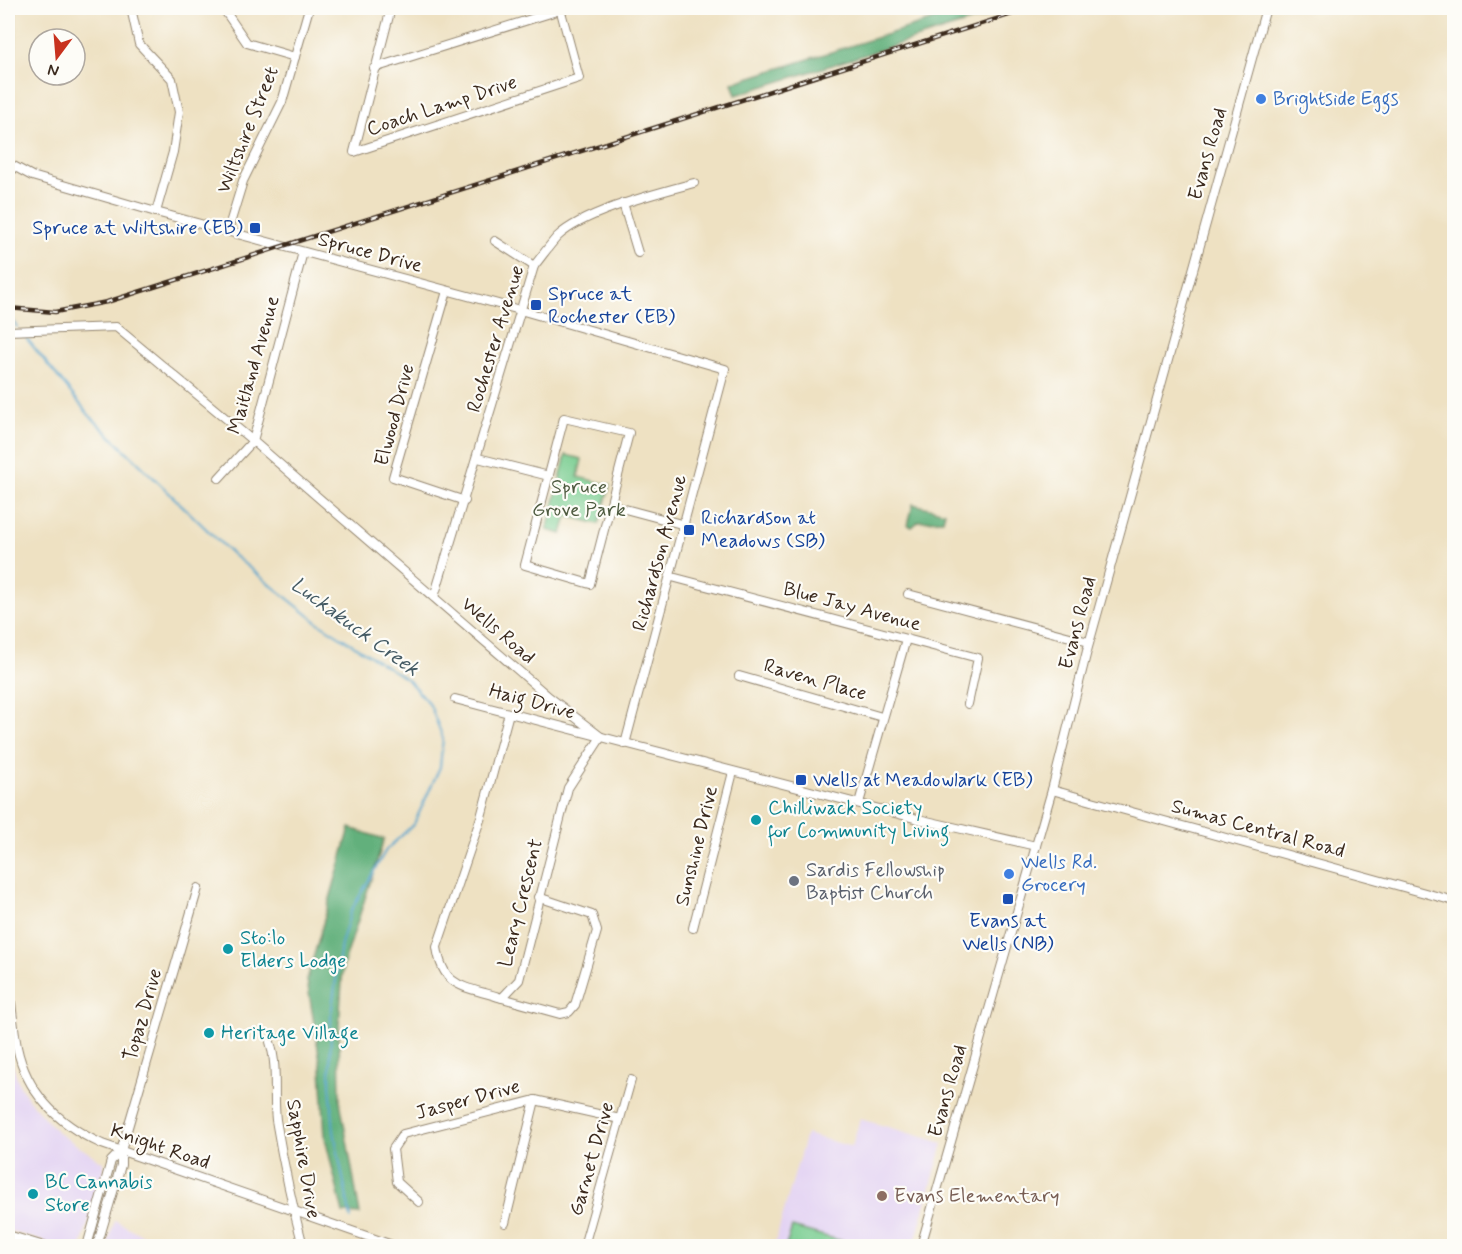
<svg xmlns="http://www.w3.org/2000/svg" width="1462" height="1254" viewBox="0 0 1462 1254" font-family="Mynerve,sans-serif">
	<rect width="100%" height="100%" fill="#fdfcf7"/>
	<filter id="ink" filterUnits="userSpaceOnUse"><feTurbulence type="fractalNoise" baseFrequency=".0167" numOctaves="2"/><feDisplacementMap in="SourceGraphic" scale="12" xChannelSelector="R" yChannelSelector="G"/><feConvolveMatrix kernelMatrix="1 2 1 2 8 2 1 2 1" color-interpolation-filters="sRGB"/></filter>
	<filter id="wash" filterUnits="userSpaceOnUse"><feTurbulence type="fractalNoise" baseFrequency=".008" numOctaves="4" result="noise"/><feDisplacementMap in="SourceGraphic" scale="24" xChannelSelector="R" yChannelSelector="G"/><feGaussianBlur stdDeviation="1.35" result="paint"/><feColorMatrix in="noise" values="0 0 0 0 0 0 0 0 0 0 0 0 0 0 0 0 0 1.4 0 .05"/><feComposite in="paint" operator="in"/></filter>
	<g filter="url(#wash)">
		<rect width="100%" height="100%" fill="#eee1c2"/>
		<!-- built -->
		<g fill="#e3d3f3">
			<path d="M8 1049 19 1084 28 1099 57 1132 104 1163V1173L81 1246H58L8 1230Z"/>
			<path d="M860 1119 943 1143 914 1246H774L806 1134 852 1147Z"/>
			<path d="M115 1220 161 1246H107Z"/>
		</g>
		<!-- green -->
		<g fill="#79cd91" stroke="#5a7c58" stroke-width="1.5">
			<path d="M8 8H15V50L8 109Z"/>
			<path d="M566 455 582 459 578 477 610 485 599 524 567 516 562 534 547 530Z"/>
			<path d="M792 1227 860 1246H786Z"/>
		</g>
		<!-- forest -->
		<g fill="#62b07b" stroke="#4e6d4c" stroke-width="1.5">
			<path d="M971 8H1014L736 95 732 83Z"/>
			<path d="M913 504 945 512 943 520 919 521 912 527 908 525Z"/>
			<path d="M350 828 384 839 343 967 339 1025 340 1101 360 1214 343 1213 325 1138 321 1067 307 980Z"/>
		</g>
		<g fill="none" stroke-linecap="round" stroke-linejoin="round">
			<!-- stream -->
			<g stroke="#52a3cd" stroke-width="2">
				<path d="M8 312 17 327"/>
				<path d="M23 334 89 415 232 554 317 622 408 680 430 705 443 738 440 767 414 824 386 850 351 911 341 944 331 1014 330 1085 334 1132 351 1219"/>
			</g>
		</g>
	</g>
	<g filter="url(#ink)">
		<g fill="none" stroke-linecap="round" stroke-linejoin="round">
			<defs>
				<g id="minor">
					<path d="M131 8 139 44 172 79 179 112 173 152 156 212"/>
					<path d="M223 8 247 43 295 57"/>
					<path d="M391 8 354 152 579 78 560 8"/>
					<path d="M374 68 560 10"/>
					<path d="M8 163 32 176 156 212 520 310 725 369 625 744"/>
					<path d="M623 203 638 253"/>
					<path d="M228 230 243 181 282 102 309 8"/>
					<path d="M495 241 534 266"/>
					<path d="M447 291 393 477 465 501"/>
					<path d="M8 331 116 327 253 441 549 697 601 737"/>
					<path d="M564 418 629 433 590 584 525 565Z"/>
					<path d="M478 458 549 476"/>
					<path d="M219 478 253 441 303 252"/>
					<path d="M610 505 685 525"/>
					<path d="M672 577 978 658 968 704"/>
					<path d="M908 594 1089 642"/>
					<path d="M434 597 534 266C542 256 549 246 557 237 584 211 658 193 694 183"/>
					<path d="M739 676 882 717"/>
					<path d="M455 699 918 819 1036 846"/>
					<path d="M509 713 481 817 437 947C443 990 466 986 502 998L519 980 568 788 601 737"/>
					<path d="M1052 790 1454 901"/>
					<path d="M859 803 906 639"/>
					<path d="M693 928 733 772"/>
					<path d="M8 983C12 1004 13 1026 17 1047 27 1094 60 1125 102 1144L395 1246"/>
					<path d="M502 998 560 1014 569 1012 575 1005 597 931 592 915 538 897"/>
					<path d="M270 1042C278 1067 273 1094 276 1120 283 1162 292 1205 303 1246"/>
					<path d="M419 1202 397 1182 393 1149 403 1134 535 1100 620 1119"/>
					<path d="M505 1223 535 1100"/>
					<path d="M8 1235 44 1246"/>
					<path d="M87 1246 111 1161 121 1151"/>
					<path d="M97 1246 121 1165V1151L198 888"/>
					<path d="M584 1246 631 1080"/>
					<path d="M921 1246 1052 790 1087 651 1266 8"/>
				</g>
			</defs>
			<!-- minor casing -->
			<use href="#minor" stroke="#948670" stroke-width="10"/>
			<!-- minor -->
			<use href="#minor" stroke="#fff" stroke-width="8"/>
			<defs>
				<path id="rail" d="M8 308 55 312 107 302 1031 8"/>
			</defs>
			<!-- rail casing -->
			<use href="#rail" stroke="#3b2a1e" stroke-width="4.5"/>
			<!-- rail -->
			<use href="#rail" stroke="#fdfcf7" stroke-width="2" stroke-dasharray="7" stroke-linecap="butt"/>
		</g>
	</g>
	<!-- markers -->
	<g fill="#3f7fe0" stroke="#fdfcf7" stroke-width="2">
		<circle cx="1261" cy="99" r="6"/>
		<circle cx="1009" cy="874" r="6"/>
	</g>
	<g fill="#1a4fb4" stroke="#fdfcf7" stroke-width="2">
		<rect x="249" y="222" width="12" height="12" rx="3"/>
		<rect x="530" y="299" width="12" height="12" rx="3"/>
		<rect x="683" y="524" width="12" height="12" rx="3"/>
		<rect x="795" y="774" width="12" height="12" rx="3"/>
		<rect x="1002" y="893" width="12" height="12" rx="3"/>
	</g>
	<g fill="#0f9aa8" stroke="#fdfcf7" stroke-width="2">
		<circle cx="756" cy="820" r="6"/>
		<circle cx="228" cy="949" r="6"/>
		<circle cx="209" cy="1033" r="6"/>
		<circle cx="33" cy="1194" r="6"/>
	</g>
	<circle fill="#6b7280" stroke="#fdfcf7" stroke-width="2" cx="794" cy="881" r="6"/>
	<circle fill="#8d6e63" stroke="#fdfcf7" stroke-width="2" cx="882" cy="1196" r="6"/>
	<g text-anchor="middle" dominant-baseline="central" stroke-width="4.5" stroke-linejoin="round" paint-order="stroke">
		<!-- shop labels -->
		<g font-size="20" fill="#366cbe" stroke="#fdfcf7" text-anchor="start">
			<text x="1273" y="99">Brightside Eggs</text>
			<text x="1021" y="862">Wells Rd.<tspan x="1021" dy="23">Grocery</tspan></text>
		</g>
		<!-- street labels -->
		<g font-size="20" fill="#3b2a1e" stroke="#fdfcf7">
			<text transform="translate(442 106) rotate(-18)">Coach Lamp Drive</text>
			<text transform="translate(248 130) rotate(-68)">Wiltshire Street</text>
			<text transform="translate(1208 154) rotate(-74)">Evans Road</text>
			<text transform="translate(370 253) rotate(15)">Spruce Drive</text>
			<text transform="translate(496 339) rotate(-73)">Rochester Avenue</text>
			<text transform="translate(254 365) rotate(-74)">Maitland Avenue</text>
			<text transform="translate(395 415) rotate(-75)">Elwood Drive</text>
			<text transform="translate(660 553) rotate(-75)">Richardson Avenue</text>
			<text transform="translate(852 607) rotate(15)">Blue Jay Avenue</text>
			<text transform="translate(1078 623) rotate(-75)">Evans Road</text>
			<text transform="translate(498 631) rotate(41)">Wells Road</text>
			<text transform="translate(815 680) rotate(16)">Raven Place</text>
			<text transform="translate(532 702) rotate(15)">Haig Drive</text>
			<text transform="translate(1258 829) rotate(15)">Sumas Central Road</text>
			<text transform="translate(697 846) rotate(-76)">Sunshine Drive</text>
			<text transform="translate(521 903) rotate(-76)">Leary Crescent</text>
			<text transform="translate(143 1015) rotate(-74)">Topaz Drive</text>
			<text transform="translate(948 1091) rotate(-74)">Evans Road</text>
			<text transform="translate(468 1100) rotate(-15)">Jasper Drive</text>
			<text transform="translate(160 1147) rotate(19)">Knight Road</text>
			<text transform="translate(303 1159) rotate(80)">Sapphire Drive</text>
			<text transform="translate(592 1159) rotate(-74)">Garnet Drive</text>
		</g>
		<!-- transit labels -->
		<g font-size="20" fill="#164399" stroke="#fdfcf7" text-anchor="start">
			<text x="243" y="228" text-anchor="end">Spruce at Wiltshire (EB)</text>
			<text x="548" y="294">Spruce at<tspan x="548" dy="23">Rochester (EB)</tspan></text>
			<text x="701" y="518">Richardson at<tspan x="701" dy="23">Meadows (SB)</tspan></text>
			<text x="813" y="780">Wells at Meadowlark (EB)</text>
			<text x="1008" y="921" text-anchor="middle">Evans at<tspan x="1008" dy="23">Wells (NB)</tspan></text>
		</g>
		<!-- park labels -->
		<g font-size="20" fill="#4e5b40" stroke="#fdfcf7">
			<text x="579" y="487">Spruce<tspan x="579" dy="23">Grove Park</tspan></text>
		</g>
		<!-- culture labels -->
		<g font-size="20" fill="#0d838f" stroke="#fdfcf7" text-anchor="start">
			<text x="768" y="808">Chilliwack Society<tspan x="768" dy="23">for Community Living</tspan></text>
			<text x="240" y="938">Sto:lo<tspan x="240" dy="23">Elders Lodge</tspan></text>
			<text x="221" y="1033">Heritage Village</text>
			<text x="45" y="1182">BC Cannabis<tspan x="45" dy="23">Store</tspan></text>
		</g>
		<!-- worship labels -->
		<g font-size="20" fill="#5b616d" stroke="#fdfcf7" text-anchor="start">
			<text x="806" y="870">Sardis Fellowship<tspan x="806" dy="23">Baptist Church</tspan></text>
		</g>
		<!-- education labels -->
		<g font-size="20" fill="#785e54" stroke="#fdfcf7" text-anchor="start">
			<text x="894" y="1196">Evans Elementary</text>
		</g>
		<!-- water labels -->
		<g font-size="21" font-style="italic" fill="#445a64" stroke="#fdfcf7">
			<text transform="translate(355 627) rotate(36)">Luckakuck Creek</text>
		</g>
	</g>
	<!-- margin -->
	<rect width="1462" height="1254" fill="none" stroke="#fdfcf7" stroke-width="30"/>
	<!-- north arrow -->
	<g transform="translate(57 57) rotate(196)"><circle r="28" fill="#fdfcf7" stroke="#afa8a0" stroke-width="1.5"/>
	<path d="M0-4.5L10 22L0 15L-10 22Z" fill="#c8321e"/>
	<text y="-9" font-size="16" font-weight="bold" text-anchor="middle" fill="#3b2a1e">N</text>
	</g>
</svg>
